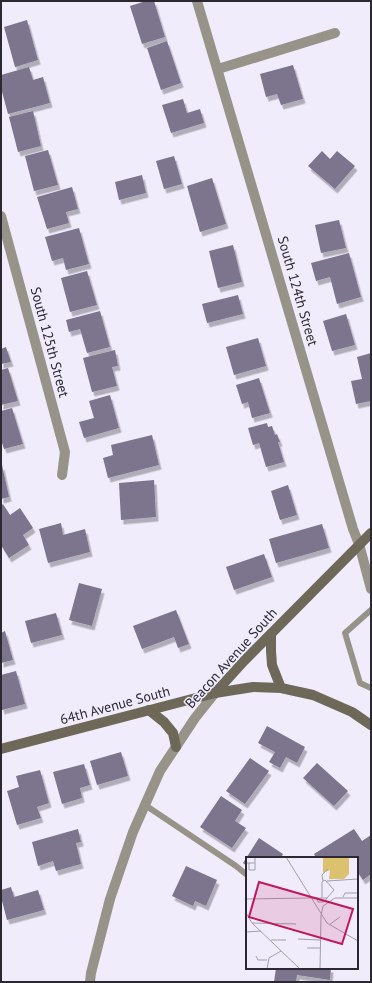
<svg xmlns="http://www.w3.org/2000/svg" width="372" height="983" viewBox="0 0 372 983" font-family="'PT Sans',sans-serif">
	<defs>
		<filter id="shadow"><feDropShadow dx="2.5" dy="4.5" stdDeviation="0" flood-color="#0004"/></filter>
	</defs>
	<rect width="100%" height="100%" fill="#f0ecfc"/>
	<!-- building -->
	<g fill="#7b758d" filter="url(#shadow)">
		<path d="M146 1H154L165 37 142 44 130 6Z"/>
		<path d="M27 20 38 60 15 67 4 27Z"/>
		<path d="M167 41 181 83 161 90 147 48Z"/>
		<path d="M293 65 303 99 281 105 277 94 266 97 260 74Z"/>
		<path d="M29 67 33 80 43 77 50 103 8 114 1 88V75Z"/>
		<path d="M183 99 187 113 200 109 204 123 171 133 162 105Z"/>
		<path d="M33 111 41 146 18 152 9 117Z"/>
		<path d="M48 150 58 185 34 191 25 156Z"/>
		<path d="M322 151 330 159 337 151 355 166 335 189 308 166Z"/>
		<path d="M174 156 182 184 164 189 156 161Z"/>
		<path d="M142 175 146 193 119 200 115 182Z"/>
		<path d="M212 178 226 224 200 232 187 186Z"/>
		<path d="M72 187 78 209 66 212 69 223 47 229 37 197Z"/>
		<path d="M339 220 346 248 321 253 315 225Z"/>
		<path d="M79 228 89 264 66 270 63 258 52 261 45 237Z"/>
		<path d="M233 245 242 282 218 288 209 251Z"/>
		<path d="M349 253 361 297 337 304 330 277 316 281 311 263Z"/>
		<path d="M87 271 97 305 70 312 61 278Z"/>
		<path d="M238 295 243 314 207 323 202 304Z"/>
		<path d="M100 311 110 347 87 353 80 329 69 332 66 320Z"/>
		<path d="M346 314 355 345 332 351 323 321Z"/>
		<path d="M258 338 266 366 234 375 226 347Z"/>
		<path d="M6 347 11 362 1 364V349Z"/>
		<path d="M115 350 118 366 112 367 117 386 92 392 83 358Z"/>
		<path d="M371 353V401L356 404 351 381 362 379 357 357Z"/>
		<path d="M8 368 18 401 1 405V370Z"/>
		<path d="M259 378 270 413 252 418 248 402 242 404 236 385Z"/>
		<path d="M110 395 119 428 84 438 79 422 94 418 89 401Z"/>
		<path d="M12 408 23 444 4 449 1 440V411Z"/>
		<path d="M267 423 268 427 272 426 275 435 277 434 280 442H278L284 462 266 467 259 443 253 445 248 428Z"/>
		<path d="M152 435 159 465 108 478 103 458 113 455 111 445Z"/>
		<path d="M2 465 9 497 1 499V466Z"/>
		<path d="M154 480 156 517 121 520 119 483Z"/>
		<path d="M288 485 297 515 280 520 271 491Z"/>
		<path d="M3 504 10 515 20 508 33 528 23 535 29 545 9 558 1 545V506Z"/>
		<path d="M61 523 63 535 85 529 90 552 48 563 39 529Z"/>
		<path d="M322 524 329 548 276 563 269 539Z"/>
		<path d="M264 554 272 577 234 590 226 567Z"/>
		<path d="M79 583 102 589 92 626 69 620Z"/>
		<path d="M176 610 189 644 178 648 174 637 142 649 133 626Z"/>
		<path d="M56 613 62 635 31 643 25 621Z"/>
		<path d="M5 631 13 660 1 663V633Z"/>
		<path d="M16 671 25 704 2 710 1 706V675Z"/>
		<path d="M267 726 305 747 297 763 286 757 280 768 269 762 275 752 258 743Z"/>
		<path d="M121 752 128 776 97 785 90 761Z"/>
		<path d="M250 758 269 771 245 804 226 791Z"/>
		<path d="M317 763 348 791 334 806 303 778Z"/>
		<path d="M84 764 90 785 80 788 82 798 62 804 53 772Z"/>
		<path d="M40 770 49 803 37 807 41 818 17 825 7 791 19 787 16 776Z"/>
		<path d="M221 796 242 810 235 821 246 828 232 848 200 827Z"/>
		<path d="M78 829 81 842 76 843 81 864 56 871 53 861 38 866 32 842Z"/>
		<path d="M354 829 362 841 371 835V874L363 880 357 871V858H316L314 854Z"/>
		<path d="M259 838 283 854 281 858H247V866L243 863Z"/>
		<path d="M186 866 217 880 206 906 195 901 193 906 172 896Z"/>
		<path d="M11 887 14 897 38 890 44 910 7 920 1 897V890Z"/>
		<path d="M276 968H331L330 980 297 975 296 982H274Z"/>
	</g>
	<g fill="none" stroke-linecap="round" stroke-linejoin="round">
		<!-- lane -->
		<g stroke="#979388" stroke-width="6">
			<path d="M371 610 345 633 360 683 371 688"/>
			<path d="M145 805 236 866 247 875"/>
		</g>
		<!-- street -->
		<g stroke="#979388" stroke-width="10">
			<path d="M197 1 353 529 359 544 371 589"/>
			<path d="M218 69 335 33"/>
			<path d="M1 216 65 452 62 475"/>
			<path d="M90 982 91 973 110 899 133 832 160 771 195 718 215 693"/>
		</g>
		<!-- secondary -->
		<g stroke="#6e6858" stroke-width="10">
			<path d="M271 634V651L272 665 281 688"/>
			<path d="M215 693 244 661 371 533"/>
			<path d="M149 710 164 722 173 733 176 747"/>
			<path d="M1 749 215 693 253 687 281 688 313 695 352 712 371 725"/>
		</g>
	</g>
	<g text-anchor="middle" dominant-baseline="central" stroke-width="3" stroke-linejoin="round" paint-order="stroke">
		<!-- street labels -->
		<g font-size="14" fill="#2b2832" stroke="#f0ecfc">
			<text transform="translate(298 291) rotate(74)">South 124th Street</text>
			<text transform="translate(50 342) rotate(75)">South 125th Street</text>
			<text transform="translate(231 658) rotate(-48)">Beacon Avenue South</text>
			<text transform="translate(115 705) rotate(-15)">64th Avenue South</text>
		</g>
	</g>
	<!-- overview -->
	<g transform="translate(246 857)">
		<rect width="112" height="112" fill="#f0ecfc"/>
		<path d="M77 0H103V17L98 22H83L84 13 77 16Z" fill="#dcc16f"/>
		<path fill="none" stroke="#a19eab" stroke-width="1" d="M40 0 81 66 112 84M0 6H9V0M3 6V13H9V6M77 24 76 18 82 12M81 24 112 22M97 40 99 36H112M71 41 72 45H78L81 41M0 42 64 41H81L88 33 79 23 76 25V41M0 56 6 66 54 112M6 66 50 67M83 68 94 60M0 75 15 74M52 82 74 83M25 83H40M61 91H74M10 99 12 103H21M21 112 23 101 35 94M74 112 75 59 77 49 89 41H112"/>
		<path fill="#c2185b" fill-opacity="0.15" stroke="#c2185b" stroke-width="2" d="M13 25 107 52 96 87 3 60Z"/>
		<rect width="112" height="112" fill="none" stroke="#2b2832" stroke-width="2"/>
	</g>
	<!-- border -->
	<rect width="372" height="983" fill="none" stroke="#2b2832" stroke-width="4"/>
</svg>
